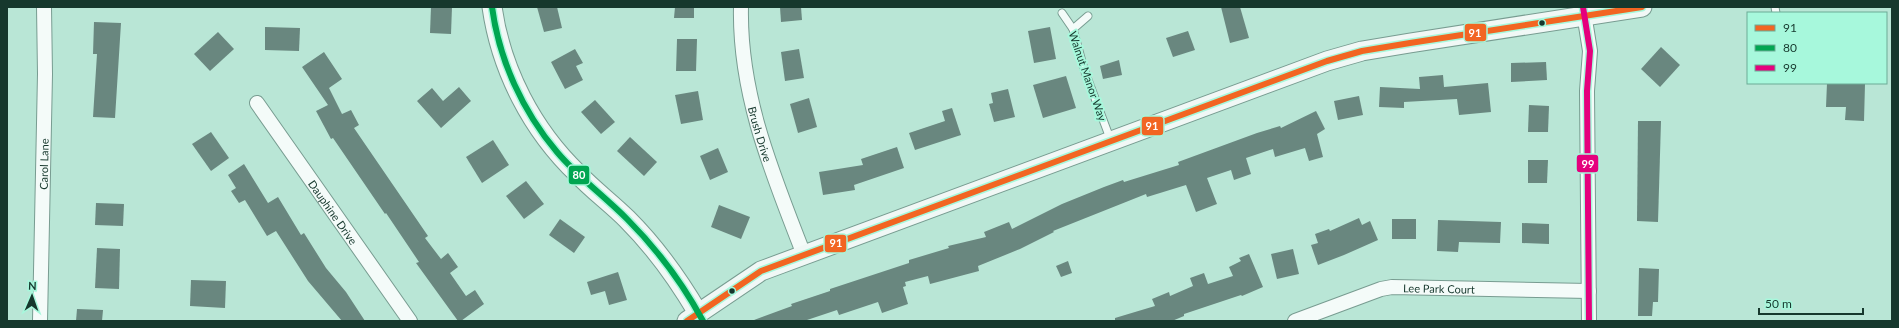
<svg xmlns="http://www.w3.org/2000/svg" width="1899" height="328" viewBox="0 0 1899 328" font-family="Lato,sans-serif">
	<rect width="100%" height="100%" fill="#b9e6d6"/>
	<!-- building -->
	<g fill="#69877f">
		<path d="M431 7H452L451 34 430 33Z"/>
		<path d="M537 7H557L562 28 544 32Z"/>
		<path d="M675 7H694V18H674Z"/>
		<path d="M780 7H801L802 20 781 22Z"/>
		<path d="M1221 7H1240L1249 38 1230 43Z"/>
		<path d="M94 22 121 23 115 118 93 117 97 54H93Z"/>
		<path d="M265 27 300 28 299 51 265 50Z"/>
		<path d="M1050 27 1056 59 1034 63 1028 31Z"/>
		<path d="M1188 31 1195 50 1173 57 1166 38Z"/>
		<path d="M218 32 234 49 210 71 194 54Z"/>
		<path d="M677 39H697L696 71H676Z"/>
		<path d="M1661 47 1680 65 1660 87 1641 69Z"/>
		<path d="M575 49 583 63 576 66 583 80 565 89 551 62Z"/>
		<path d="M799 49 804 78 785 81 781 52Z"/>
		<path d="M324 52 342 79 329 88 342 114 351 110 359 125 354 128 428 236 425 238 441 259 448 253 458 267 450 273 466 296 475 290 484 304 461 321H458L416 263 419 262 386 213 385 214 333 138 331 139 316 111 328 105 302 67Z"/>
		<path d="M1119 60 1122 75 1103 79 1100 66Z"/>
		<path d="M1546 62 1547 80 1511 82V63Z"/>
		<path d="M1443 75 1444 87 1488 83 1491 112 1459 115 1457 99 1404 102V108L1379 107 1380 87 1420 89 1419 77Z"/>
		<path d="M1066 76 1076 108 1043 118 1033 85Z"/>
		<path d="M1827 83 1865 84 1864 121 1845 120 1846 107H1826Z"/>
		<path d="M459 87 471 101 441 128 417 101 432 88 443 101Z"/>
		<path d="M1008 89 1015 117 994 122 989 104 993 103 991 93Z"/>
		<path d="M698 91 703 120 681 124 675 95Z"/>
		<path d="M1359 96 1363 115 1338 120 1334 101Z"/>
		<path d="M809 98 817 127 798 133 790 104Z"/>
		<path d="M595 100 615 122 601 134 581 112Z"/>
		<path d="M1529 105 1549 106 1548 132H1528Z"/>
		<path d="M952 108 961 135 915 150 909 133 945 121 942 111Z"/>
		<path d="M1316 111 1325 129 1317 134 1323 157 1309 161 1305 148 1275 157 1273 149 1246 158 1251 174 1234 180 1231 170 1207 178 1217 204 1196 212 1186 185 1147 197 1146 194 1053 231 1054 232 1020 249 978 266 979 271 930 284 928 276 905 282 906 286 903 287 908 304 882 313 878 302 839 315 837 310 804 321H754V320L792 306 791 304 830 291V289L909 263V260L949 248 948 246 986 237 984 232 1009 222 1012 229 1062 204 1104 187 1123 180 1124 182 1179 165 1178 162 1257 133 1280 126 1281 128Z"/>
		<path d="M1638 121H1661L1658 222 1637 221Z"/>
		<path d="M211 132 229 158 211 171 192 144Z"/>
		<path d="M630 137 657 162 644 176 617 151Z"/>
		<path d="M493 140 509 165 482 183 466 157Z"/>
		<path d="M897 147 904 168 854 185 855 190 823 195 819 172 863 165 861 159Z"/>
		<path d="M718 148 728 172 710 180 700 156Z"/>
		<path d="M1528 160H1548L1547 183H1528Z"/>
		<path d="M244 164 268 203 278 197 301 235 304 233 326 268 346 292 365 321H342L308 281 276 231 267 236 245 200 239 203 231 191 236 188 228 175Z"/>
		<path d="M526 181 544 204 524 219 506 196Z"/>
		<path d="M96 203 124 204 123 226 95 225Z"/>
		<path d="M719 205 750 217 741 239 711 227Z"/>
		<path d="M1359 218 1362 225 1370 221 1378 240 1344 255 1318 265 1311 245 1318 243 1315 234 1329 229 1330 231Z"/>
		<path d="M560 219 585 237 574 253 549 235Z"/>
		<rect x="1392" y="219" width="24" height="20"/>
		<path d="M1438 220 1501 222 1500 243 1459 242 1458 252 1437 251Z"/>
		<path d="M1522 223 1549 224V244L1522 243Z"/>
		<path d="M97 248 120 249 119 289 95 288Z"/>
		<path d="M1293 249 1299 274 1277 279 1271 254Z"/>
		<path d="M1249 254 1263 287 1242 296 1241 295 1184 314V316L1172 321H1115V318L1155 306 1152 299 1169 292 1170 296 1193 286 1190 278 1204 273 1208 284 1233 276 1229 267 1241 261 1239 258Z"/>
		<path d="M1068 261 1072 273 1061 277 1056 266Z"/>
		<path d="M1639 268 1659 269 1658 302H1653L1652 316H1638Z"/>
		<path d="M618 272 627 300 609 305 605 291 591 295 587 282Z"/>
		<path d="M191 280 226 281 225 308 190 306Z"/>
		<path d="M77 309 103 310 102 321H76Z"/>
	</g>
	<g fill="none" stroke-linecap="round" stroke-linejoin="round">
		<defs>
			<g id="lane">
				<path d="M1775 7 1776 13"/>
				<path d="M1062 13 1073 29 1084 69 1111 141"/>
				<path d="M1073 29 1088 16"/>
			</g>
			<g id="street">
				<path id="s1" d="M741 7C739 95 773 175 804 255"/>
				<path d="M1583 7 1590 51 1587 91 1589 321"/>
				<path id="s2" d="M257 103 410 321"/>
				<path id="s3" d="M40 321 45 74 44 7"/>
				<path id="s4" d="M1295 321 1381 289 1392 287 1589 291"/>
			</g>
			<g id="secondary">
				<path d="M492 7C501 70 532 130 578 174 593 190 611 203 627 219 655 247 678 279 698 313"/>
				<path d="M687 321 761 271 1327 61 1362 51 1410 43 1642 7"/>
			</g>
		</defs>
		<!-- lane casing -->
		<use href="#lane" stroke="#789c91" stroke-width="9"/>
		<!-- street casing -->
		<use href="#street" stroke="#789c91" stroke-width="16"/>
		<!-- secondary casing -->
		<use href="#secondary" stroke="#789c91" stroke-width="21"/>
		<!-- lane -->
		<use href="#lane" stroke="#f4fbf9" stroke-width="7"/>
		<!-- street -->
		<use href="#street" stroke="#f4fbf9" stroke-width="14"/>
		<!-- secondary -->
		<use href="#secondary" stroke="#f1f8f6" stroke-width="19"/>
		<defs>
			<path id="bus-1" d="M687 321 761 271 1327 61 1362 51 1410 43 1642 7"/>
			<path id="bus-2" d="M492 7C499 60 523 112 557 152 578 177 604 196 627 219 657 249 683 284 703 321"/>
			<path id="bus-3" d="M1583 7 1590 51 1587 91 1589 321"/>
		</defs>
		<!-- bus-1 casing -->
		<use href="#bus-1" stroke="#a7f8dc" stroke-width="9"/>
		<!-- bus-2 casing -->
		<use href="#bus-2" stroke="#a7f8dc" stroke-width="9"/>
		<!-- bus-3 casing -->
		<use href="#bus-3" stroke="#a7f8dc" stroke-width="9"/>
		<!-- bus-1 -->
		<use href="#bus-1" stroke="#f26522" stroke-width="6"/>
		<!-- bus-2 -->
		<use href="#bus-2" stroke="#00a651" stroke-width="6"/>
		<!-- bus-3 -->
		<use href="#bus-3" stroke="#e5007d" stroke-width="6"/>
	</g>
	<!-- markers -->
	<g fill="#16382d" stroke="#a7f8dc" stroke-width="1.5">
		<circle cx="1542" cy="23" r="3.5"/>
		<circle cx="732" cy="291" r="3.5"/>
	</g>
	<g text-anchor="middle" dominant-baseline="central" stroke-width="4" stroke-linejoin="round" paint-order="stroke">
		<!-- street labels -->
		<g font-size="11" fill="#16382d" stroke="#a7f8dc">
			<text transform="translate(1088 76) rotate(71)">Walnut Manor Way</text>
			<text stroke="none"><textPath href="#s1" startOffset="129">Brush Drive</textPath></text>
			<text stroke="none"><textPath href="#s3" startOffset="157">Carol Lane</textPath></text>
			<text stroke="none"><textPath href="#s2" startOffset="133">Dauphine Drive</textPath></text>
			<text stroke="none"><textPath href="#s4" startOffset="150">Lee Park Court</textPath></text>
		</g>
	</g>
	<g stroke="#a7f8dc" stroke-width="1.5">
		<rect x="1464" y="23" width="23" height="19" rx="4" fill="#f26522"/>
		<rect x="1141" y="116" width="23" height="20" rx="4" fill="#f26522"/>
		<rect x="1576" y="154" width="23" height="19" rx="4" fill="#e5007d"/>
		<rect x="568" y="165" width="22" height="20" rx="4" fill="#00a651"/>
		<rect x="824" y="234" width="23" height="19" rx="4" fill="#f26522"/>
	</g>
	<g font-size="11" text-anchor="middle" font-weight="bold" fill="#fff">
		<text x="1475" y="37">91</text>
		<text x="1152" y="130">91</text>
		<text x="1588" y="168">99</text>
		<text x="579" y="179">80</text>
		<text x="836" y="247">91</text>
	</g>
	<!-- border -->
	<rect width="1899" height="328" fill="none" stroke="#16382d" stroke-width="16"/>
	<!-- legend -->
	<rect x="1747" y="12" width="140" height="72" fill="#a7f8dc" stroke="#6dab96"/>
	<rect x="1755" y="25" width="20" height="6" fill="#f26522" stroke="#6dab96"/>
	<text x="1783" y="32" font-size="12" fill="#16382d">91</text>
	<rect x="1755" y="45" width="20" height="6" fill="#00a651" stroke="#6dab96"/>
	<text x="1783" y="52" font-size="12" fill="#16382d">80</text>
	<rect x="1755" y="65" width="20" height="6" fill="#e5007d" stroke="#6dab96"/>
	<text x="1783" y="72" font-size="12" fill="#16382d">99</text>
	<!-- north arrow -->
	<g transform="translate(32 296) rotate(2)" stroke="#a7f8dc" stroke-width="3" paint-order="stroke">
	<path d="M0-3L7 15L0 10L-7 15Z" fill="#16382d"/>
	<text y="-6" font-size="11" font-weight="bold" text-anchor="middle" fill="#16382d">N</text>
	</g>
	<!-- scale -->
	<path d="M1759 308v6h104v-6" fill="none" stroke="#16382d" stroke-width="2"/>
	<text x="1765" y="308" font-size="12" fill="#16382d" stroke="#a7f8dc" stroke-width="3" paint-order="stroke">50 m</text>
</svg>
